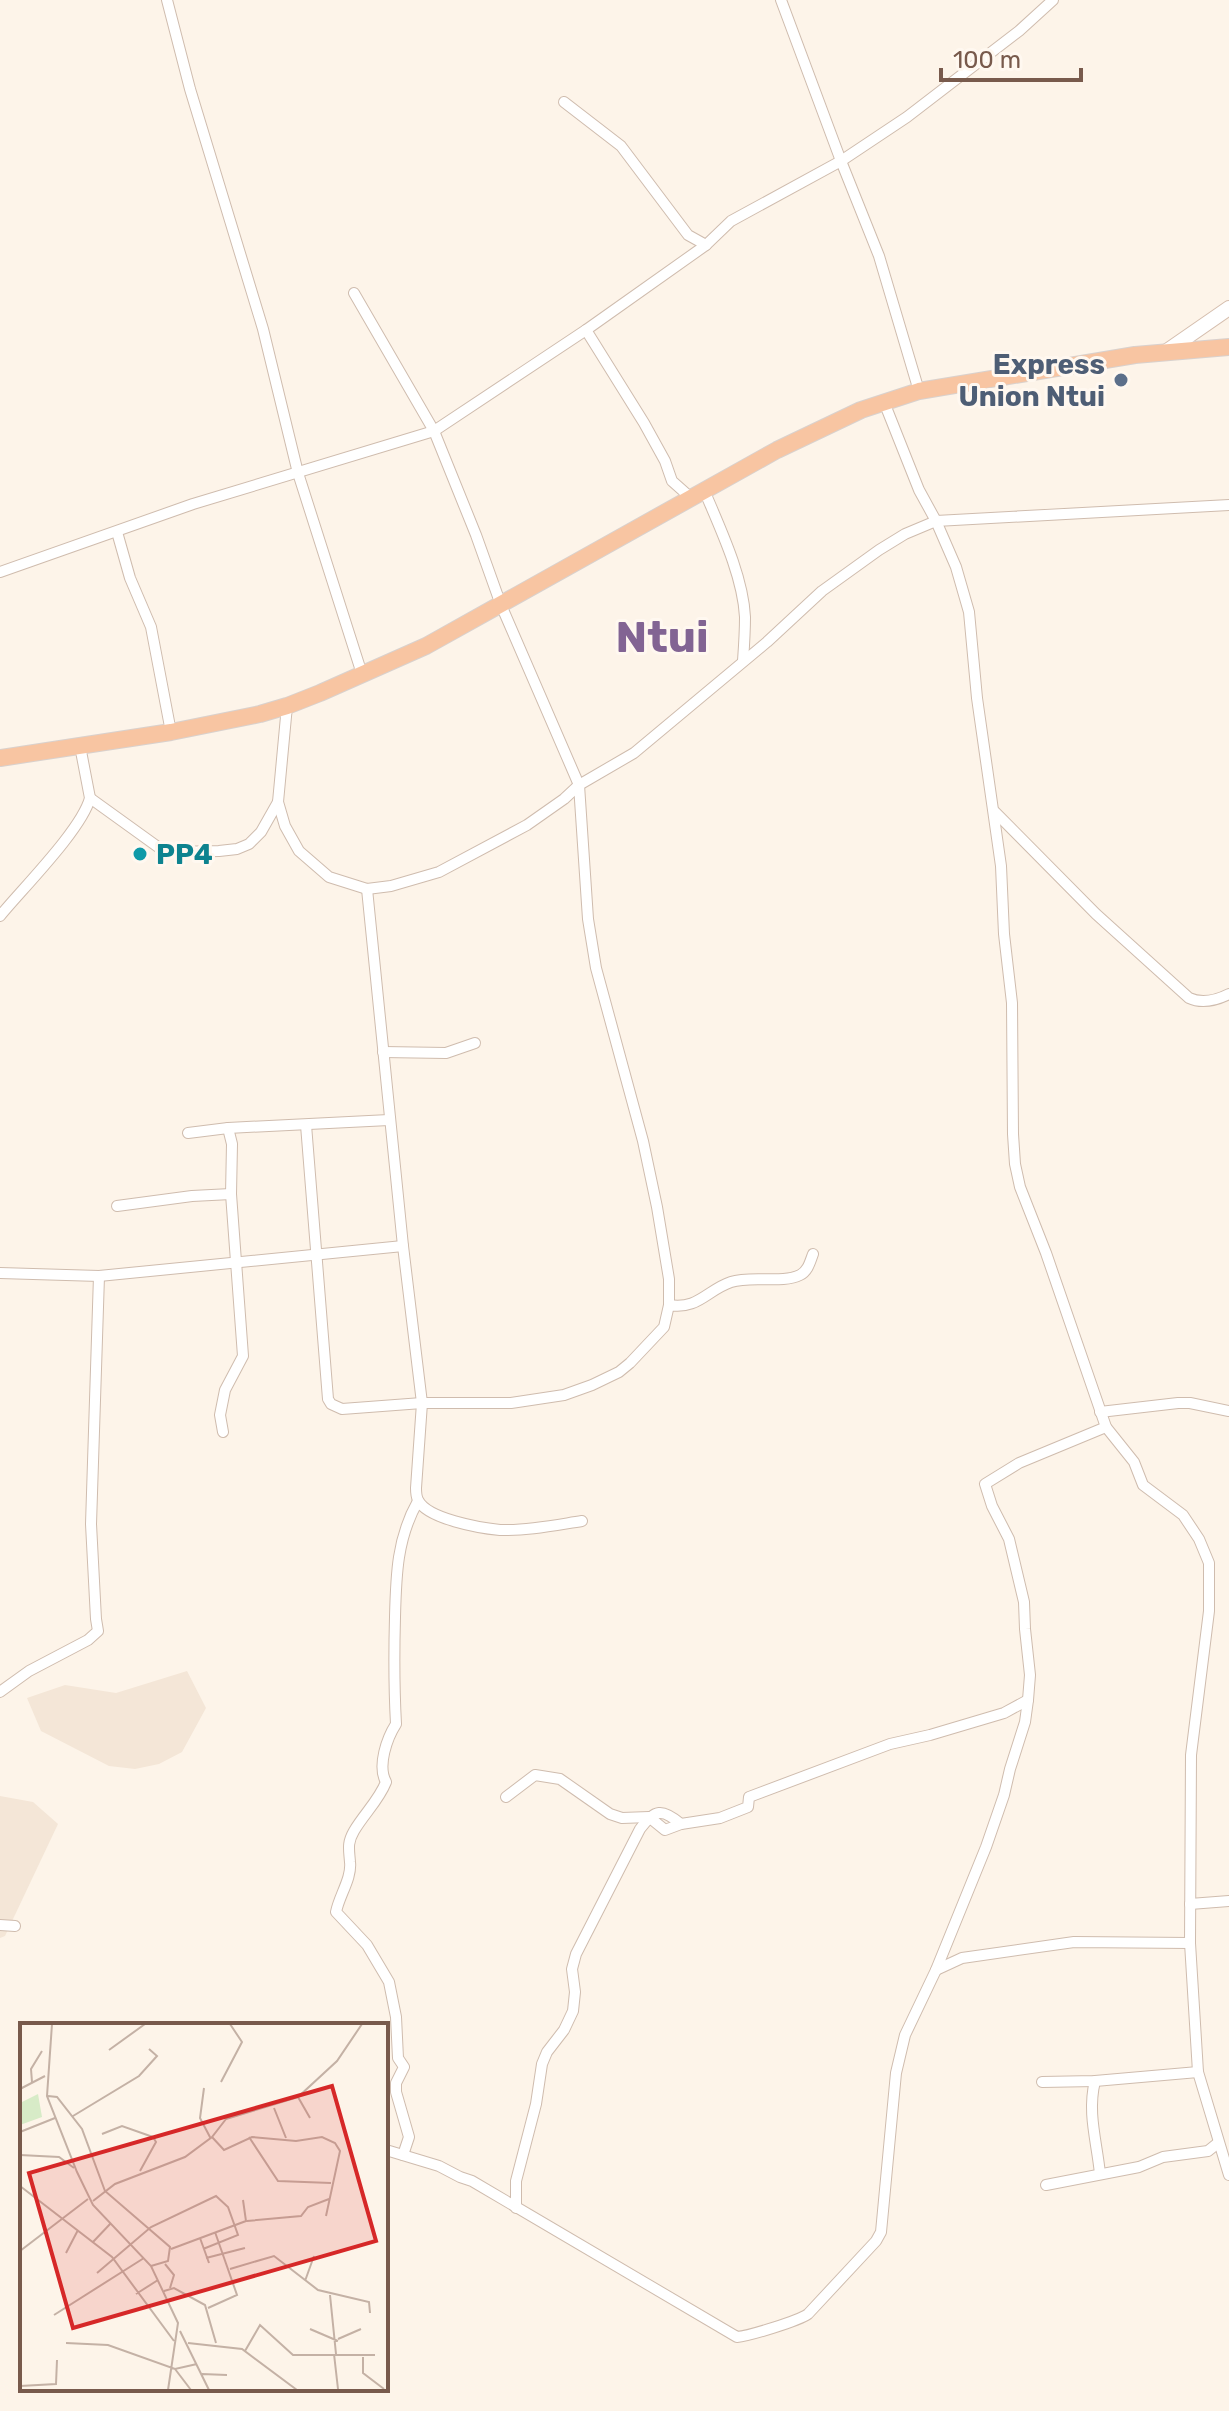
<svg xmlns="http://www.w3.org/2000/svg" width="1229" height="2411" viewBox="0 0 1229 2411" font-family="Rubik,sans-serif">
	<rect width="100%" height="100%" fill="#fdf4e9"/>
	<!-- residential -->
	<g fill="#f4e6d7">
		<path d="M187 1671 206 1708 182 1752 159 1764 135 1769 109 1766 41 1731 27 1698 65 1685 116 1693Z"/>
		<path d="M0 1796 33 1802 58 1824 5 1936 0 1938Z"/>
	</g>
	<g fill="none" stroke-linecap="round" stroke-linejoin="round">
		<defs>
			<g id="minor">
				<path d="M167 0 190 89 263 329 298 473 362 674"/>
				<path d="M781 0 841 161 879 256 919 391"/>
				<path d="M564 102 621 146 688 235 706 245"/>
				<path d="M586 330 644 423 665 461 672 481 690 497"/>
				<path d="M884 402 919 490 936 521 956 567 969 612 977 698 1001 866 1004 934 1012 1003 1013 1134 1015 1164 1020 1187 1046 1253 1106 1427 1134 1462 1143 1485 1183 1515 1199 1539 1209 1563V1611L1191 1755 1190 1943 1198 2072 1229 2175"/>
				<path d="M704 490C720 528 743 576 745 617 745 632 744 647 743 661"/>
				<path d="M117 532 130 578 151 627 171 732"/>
				<path d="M0 572 193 504 434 431 586 330 706 245 731 221 841 161 907 117 1019 31 1053 0"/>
				<path d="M287 706 278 802 285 826 299 851 329 877 367 889 391 886 439 872 527 825 564 799 579 785 634 753 767 642 822 591 879 550 905 534 936 521 1229 505"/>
				<path d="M90 798 158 847 175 852 219 851 237 849 249 844 261 832 278 802"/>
				<path d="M995 812 1096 914 1189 998C1202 1004 1217 1000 1229 994"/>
				<path d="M367 889 403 1246 422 1403 416 1488C416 1492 416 1496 418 1500 427 1519 480 1528 500 1530 527 1531 556 1525 582 1521"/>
				<path d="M0 916C23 888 82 829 90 798L80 746"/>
				<path d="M383 1052 446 1053 475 1043"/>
				<path d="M306 1125 328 1399 331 1404 342 1409 422 1403H511L564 1395 592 1385 619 1372 630 1363 664 1327 669 1305V1279L657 1207 643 1141 596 968 588 919 579 785 501 605 476 535 434 431 354 293"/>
				<path d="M188 1133 228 1128 389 1120"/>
				<path d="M117 1206 192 1196 231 1194"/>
				<path d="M0 1273 99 1276 403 1246"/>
				<path d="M669 1305C698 1310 707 1290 731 1282 751 1275 782 1284 800 1275 808 1271 810 1262 813 1254"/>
				<path d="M1100 1412 1178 1403H1190L1229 1411"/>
				<path d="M223 1432 220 1415 225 1390 243 1356 231 1194 232 1144 228 1128"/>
				<path d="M0 1692 29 1671 88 1640 98 1631 96 1619 91 1524 99 1276"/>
				<path d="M506 1797 535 1775 560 1779 610 1814 622 1818 649 1817 665 1830 681 1824 720 1818 748 1807 749 1797 890 1744 930 1735 1004 1713 1028 1700"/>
				<path d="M1190 1904 1229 1901"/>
				<path d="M0 1925 15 1926"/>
				<path d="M936 1970 962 1958 1074 1942 1190 1943"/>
				<path d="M1095 2081C1087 2113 1097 2142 1100 2174"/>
				<path d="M1042 2082 1095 2081 1198 2072"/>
				<path d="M386 2150 439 2166 460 2177 472 2181 737 2337C749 2336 798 2321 808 2314L876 2241 881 2232 896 2073 905 2035 936 1970 986 1847 1004 1795 1010 1769 1025 1722 1028 1700 1030 1675 1025 1629 1024 1602 1009 1539 992 1506 985 1484 1019 1463 1106 1427"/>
				<path d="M403 2155 409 2137 396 2092V2083L404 2067 398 2058 396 2017 389 1982 367 1945 336 1912C339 1896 352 1878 350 1862 349 1849 347 1843 354 1831 364 1814 379 1800 386 1782 377 1766 387 1738 396 1724 394 1688 394 1653 395 1617 396 1575 397 1538 418 1501"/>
				<path d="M1046 2185 1139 2167 1163 2157 1208 2151 1218 2143"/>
				<path d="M516 2208V2181L536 2104 542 2064 547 2052 564 2030 573 2011 575 1992 572 1969 576 1954 640 1829C655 1809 662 1808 681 1824"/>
			</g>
			<path id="secondary" d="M1164 353 1229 308"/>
			<path id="trunk" d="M0 758 171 732 260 714 287 706 320 693 426 646 777 450 861 410 919 391 1135 355 1229 347"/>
		</defs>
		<!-- minor casing -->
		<use href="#minor" stroke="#cfbcae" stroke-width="12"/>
		<!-- secondary casing -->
		<use href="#secondary" stroke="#d5beae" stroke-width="16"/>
		<!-- trunk casing -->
		<use href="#trunk" stroke="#d9d1cd" stroke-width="18"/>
		<!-- minor -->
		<use href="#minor" stroke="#fff" stroke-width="10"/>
		<!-- secondary -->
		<use href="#secondary" stroke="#fff" stroke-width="14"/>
		<!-- trunk -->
		<use href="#trunk" stroke="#f8c5a2" stroke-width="16"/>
	</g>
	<!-- markers -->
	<circle fill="#5c6f8a" stroke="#fff8f0" stroke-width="3" cx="1121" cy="380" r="8"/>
	<circle fill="#0f9aa8" stroke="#fff8f0" stroke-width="3" cx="140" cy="854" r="8"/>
	<g text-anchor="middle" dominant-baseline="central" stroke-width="6" stroke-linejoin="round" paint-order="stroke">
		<!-- service labels -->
		<g font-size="28" font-weight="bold" fill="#4e5e75" stroke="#fff8f0" text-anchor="end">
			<text x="1105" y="364">Express<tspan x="1105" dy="32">Union Ntui</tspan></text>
		</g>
		<!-- culture labels -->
		<g font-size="28" font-weight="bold" fill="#0d838f" stroke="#fff8f0" text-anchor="start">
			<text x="156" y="854">PP4</text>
		</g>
		<!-- town labels -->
		<g font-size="44" font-weight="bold" fill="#826493" stroke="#fff8f0">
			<text x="662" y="637">Ntui</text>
		</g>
	</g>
	<!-- overview -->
	<g transform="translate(20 2023)">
		<rect width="368" height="368" fill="#fdf4e9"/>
		<path d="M18 71 22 94 0 102V80Z" fill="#d7ebc7"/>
		<path fill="none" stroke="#c4b1a5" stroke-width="2" d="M32 1 27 73 57 149 73 182 131 243 158 300 148 367M89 27 125 1M12 59 11 46 22 28M201 59 222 19 210 1M184 65 180 95 191 116M0 66 25 53M28 73 37 74 62 106 85 168 150 224 148 238 131 243M278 74 290 95M254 85 266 115M53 93 119 53 137 33 129 26M0 109 35 95M82 111 102 103 133 114M192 114 204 127 232 114 276 118 302 114 315 120 320 128 306 193M229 114 258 158 311 160M0 132 39 134 54 145M120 148 136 119 133 114M0 163 92 234 154 318M73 178 95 161 165 134 192 114 206 96 278 74 317 38 342 1M227 198 281 193 288 184 309 176M180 215 189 240M73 219 91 200M151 226 226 198 223 177M0 228 68 176M46 230 58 207M186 235 225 225M145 241 154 252 150 265M210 246 254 233 298 267 349 279 350 290M77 250 131 204 196 173 208 184 218 212 183 226M285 258 294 233M144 268 154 265 185 282 196 320M116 271 138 257M310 272 316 331M188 285 217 272 195 209M34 292 124 235M290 306 318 318M160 308 189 367M318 316 341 306M46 320 88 322 155 346 177 341M168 320 222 326 277 367M225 328 240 302 273 332H355M314 331 318 366M343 334V350L364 366M155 346 171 367M182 351 207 352M0 363 36 361 37 337"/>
		<path fill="#d62828" fill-opacity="0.15" stroke="#d62828" stroke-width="4" d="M312 63 356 218 53 305 9 150Z"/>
		<rect width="368" height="368" fill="none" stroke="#785a4c" stroke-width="4"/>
	</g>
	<!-- scale -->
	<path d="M941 68v12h140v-12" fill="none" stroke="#785a4c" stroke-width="4"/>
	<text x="953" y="68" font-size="24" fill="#785a4c" stroke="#fff8f0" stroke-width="6" paint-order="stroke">100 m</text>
</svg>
